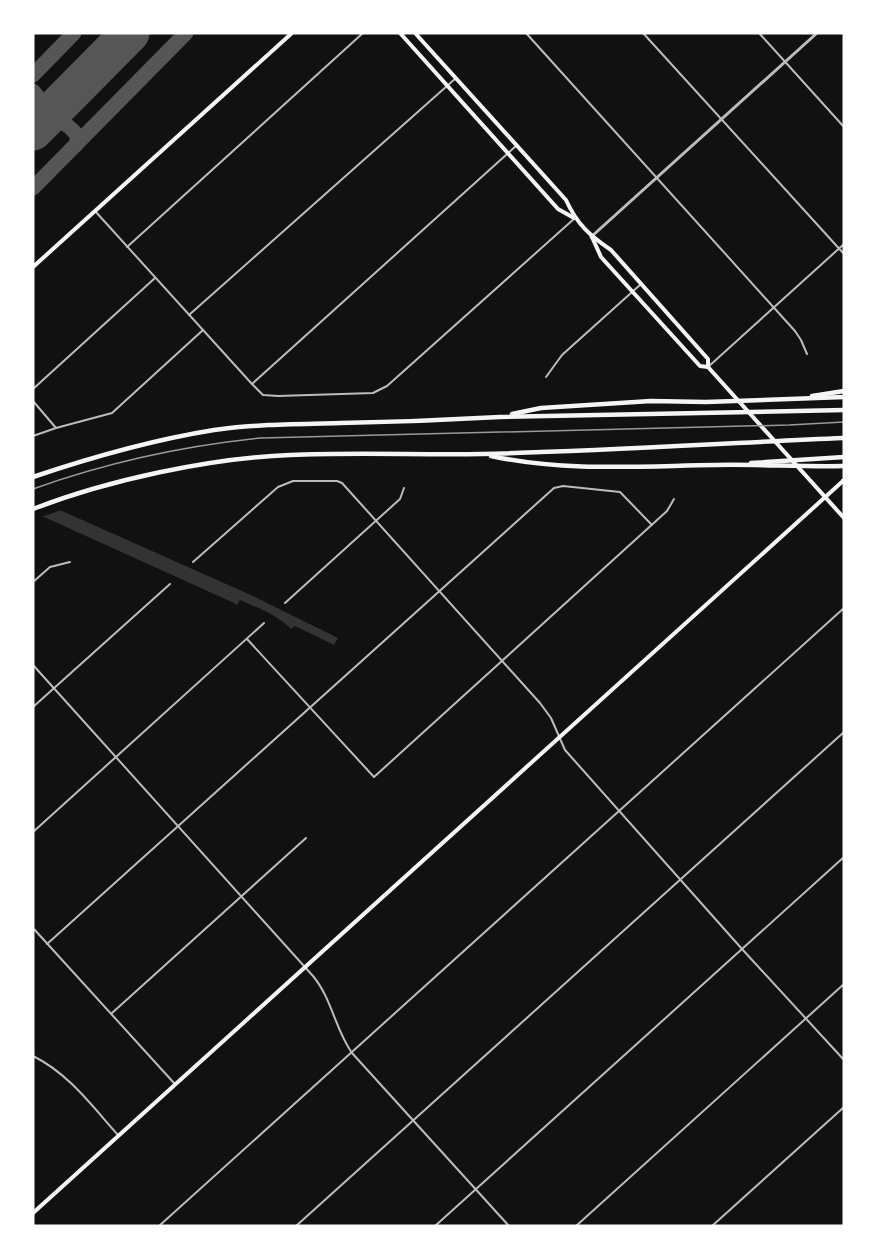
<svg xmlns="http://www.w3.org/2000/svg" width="877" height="1259" viewBox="0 0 877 1259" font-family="Inter,sans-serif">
	<rect width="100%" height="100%" fill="#111"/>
	<!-- water -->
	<path fill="#333" d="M33 498 253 596 338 638 334 645 295 626 291 629C277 615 258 608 240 600L237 605 234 603 33 512Z"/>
	<!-- pier -->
	<path fill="#111" d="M33 495 64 509 39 518 33 515Z"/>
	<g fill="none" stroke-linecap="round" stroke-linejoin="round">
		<!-- taxiway -->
		<g stroke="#565656" stroke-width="15">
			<path d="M33 75 74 33"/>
			<path d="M33 91C44 103 46 111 38 125 56 115 66 122 78 136L76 145"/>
			<path d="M33 188 186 33"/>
		</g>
		<!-- runway -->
		<path stroke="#565656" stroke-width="39" d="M33 131 130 33"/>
		<!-- minor -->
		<g stroke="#bcbcbc" stroke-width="2">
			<path d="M526 33 795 331 801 340 807 354"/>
			<path d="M643 33 844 254"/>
			<path d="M759 33 844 127"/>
			<path d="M95 211 252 384 263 395 278 396 373 393 387 386 575 218"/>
			<path d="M127 247 363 33"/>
			<path d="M189 315 456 78"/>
			<path d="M708 367 844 244"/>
			<path d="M546 377 562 355 641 284"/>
			<path d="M252 384 517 145"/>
			<path d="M33 389 155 278"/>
			<path d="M33 401 56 428"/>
			<path d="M33 436 56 428 112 413 203 330"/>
			<path d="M193 562 278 487 293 481H337L342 483 540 703 551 718 565 750 742 949 844 1060"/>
			<path d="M33 582 50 567 70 562"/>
			<path d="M285 603 400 499 404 488"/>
			<path d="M247 639 374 777 667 511 674 499"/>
			<path d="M33 665 313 976C332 999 335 1029 352 1053L509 1226"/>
			<path d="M33 707 170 584"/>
			<path d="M33 832 264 623"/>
			<path d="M33 928 174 1083"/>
			<path d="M47 944 554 488 563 486 620 492 652 525"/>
			<path d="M112 1013 306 838"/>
			<path d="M33 1056C68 1073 92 1106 118 1135"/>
			<path d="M159 1226 844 608"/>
			<path d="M296 1226 844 732"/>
			<path d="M435 1226 844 857"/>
			<path d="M576 1226 844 984"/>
			<path d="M712 1226 844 1107"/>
		</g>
		<!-- tertiary -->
		<path stroke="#bcbcbc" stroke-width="3" d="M591 237 817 33"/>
		<!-- secondary -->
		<g stroke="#f5f5f5" stroke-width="4">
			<path d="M400 33 558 209 574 218"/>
			<path d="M415 33 566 200C577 224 589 235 611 250L708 359V367"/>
			<path d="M592 237 601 257 700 366 708 367 844 518"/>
			<path d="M33 267 292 33"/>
		</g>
		<!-- primary -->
		<path stroke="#f5f5f5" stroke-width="4" d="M33 1213 843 481"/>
		<!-- motorway -->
		<g stroke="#f5f5f5" stroke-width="4.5">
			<path d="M812 396 844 391"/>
			<path d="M512 414 541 408 651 401 706 402 844 397"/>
			<path d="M491 456C564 472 641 466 715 465 758 464 801 467 844 466"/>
			<path d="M751 463 844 457"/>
			<path d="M33 477C92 457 152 440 214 430 256 424 299 424 341 423 394 422 447 420 500 417L844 410"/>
			<path d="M843 481H844"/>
			<path d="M33 509C108 480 210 458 290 455 353 452 417 455 481 454 602 451 723 443 844 438"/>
		</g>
		<!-- tram -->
		<path stroke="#9a9a9a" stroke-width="1.5" d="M33 489C108 462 182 446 261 438L789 425 844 422"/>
	</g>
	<!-- border -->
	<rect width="877" height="1259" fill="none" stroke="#ffffff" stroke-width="69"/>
</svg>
